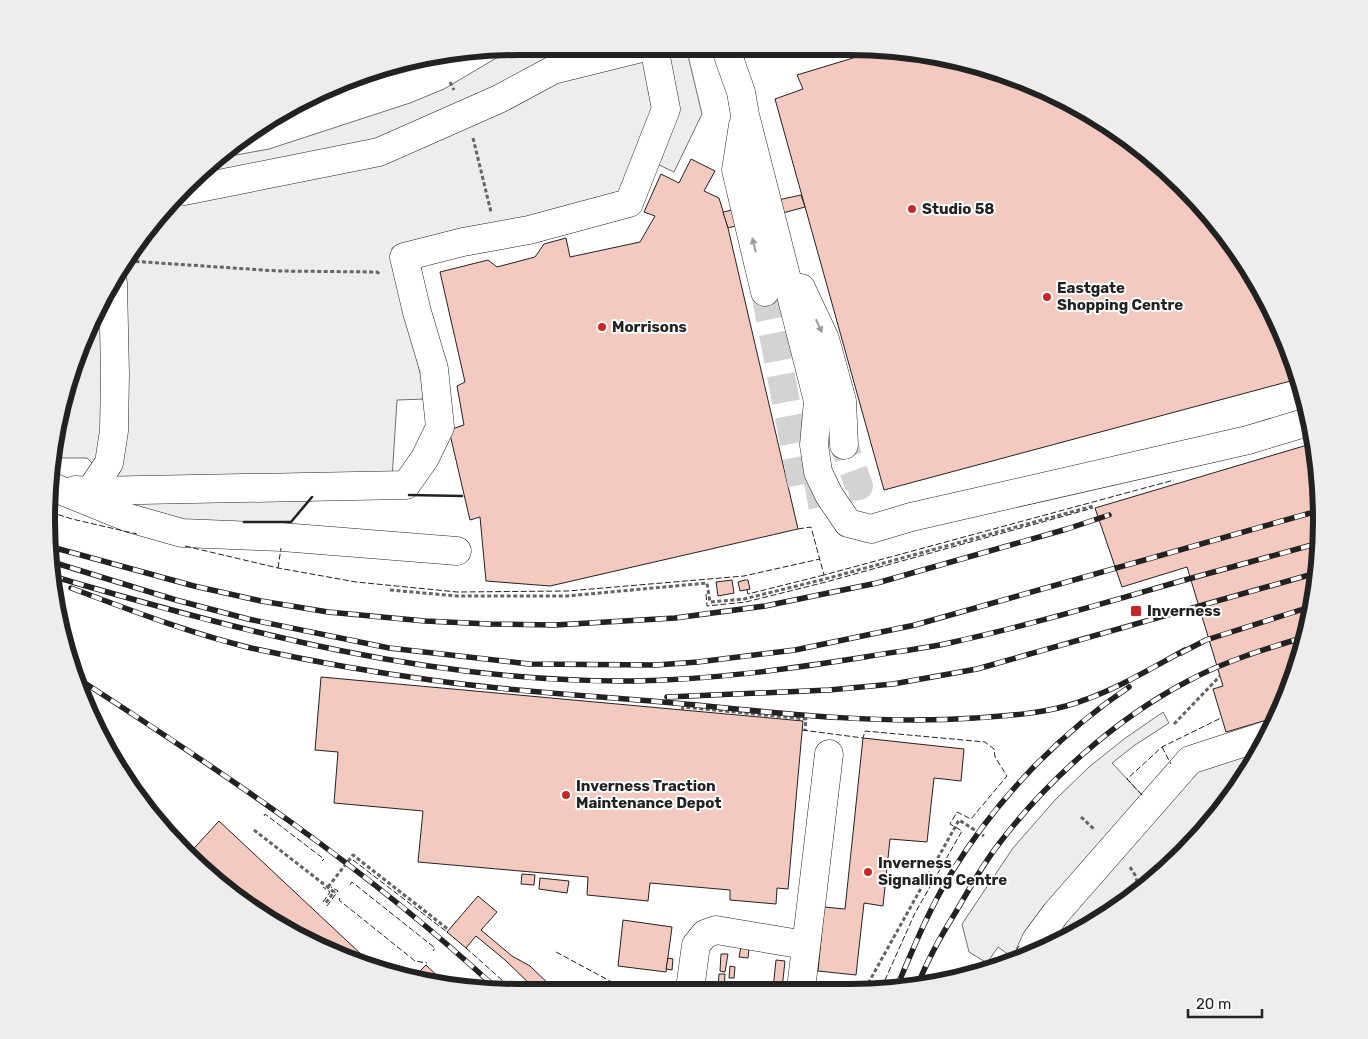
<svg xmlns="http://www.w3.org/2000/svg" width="1368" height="1039" viewBox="0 0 1368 1039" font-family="Rubik,sans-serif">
	<rect width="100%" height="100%" fill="#fff"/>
	<!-- parking -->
	<g fill="#ededed" stroke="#6f6f6f">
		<path d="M515 47H686L702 114 674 172 657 164 618 196 392 248 426 399 397 400 391 495 313 496 291 522H179L142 513 87 458H53L55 427 95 310 164 207 225 157 269 149 410 103 444 89Z"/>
		<path d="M1163 712 1169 723 1135 745 1112 763 1142 795 1019 946 1012 957 998 947 987 963 969 952 962 924 1013 848 1055 800 1089 767 1124 739Z"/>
		<path d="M1258 752 1242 782 1183 854 1112 913 1047 945 1054 932 1198 769Z"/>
	</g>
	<!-- building -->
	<g fill="#f3c9c0" stroke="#222">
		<path d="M886 48 912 53 913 60 929 55 949 59 958 64 959 60 971 62 1058 95 1136 144 1145 153 1143 159 1162 171 1242 256 1286 338 1298 379 884 490 775 99 803 89 797 75Z"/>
		<path d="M691 159 715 171 704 191 719 198 728 228 798 529 550 586 486 581 480 517 470 520 449 430 464 425 457 386 465 382 440 272 488 260 497 267 535 257 544 244 566 238 570 257 640 242 655 216 644 212 661 174 679 183Z"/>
		<path d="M801 195 805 207 728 228 723 212Z"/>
		<path d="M1314 443 1322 519 1313 612 1286 700 1277 717 1226 732 1213 689 1223 686 1187 567 1122 587 1095 508Z"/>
		<path d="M732 580 734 593 718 596 716 582Z"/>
		<path d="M745 580H748L750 589 740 591 738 582Z"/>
		<path d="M321 677 803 721 788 889 777 888 776 904 730 900V890L650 883 648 901 587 895 588 877 418 862 423 811 334 803 338 752 315 750Z"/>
		<path d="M863 738 964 749 961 781 934 778 927 842 890 839 883 906 864 903 856 975 818 971 824 907 845 909Z"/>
		<path d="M219 821 378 970 367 968 283 929 187 856Z"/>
		<path d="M522 874 535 875 534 885 521 884Z"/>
		<path d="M540 878 569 881 567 893 539 889Z"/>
		<path d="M478 896 497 912 481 930 512 956 530 966 554 989H535L505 960 476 936 466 948 447 932Z"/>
		<path d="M623 920 672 927 666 972 618 966Z"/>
		<path d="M741 947 749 948 748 958 739 957Z"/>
		<path d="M721 954H728L725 972 720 971Z"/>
		<path d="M668 958 673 959 672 970 666 969Z"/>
		<path d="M776 960 785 961 782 989H773Z"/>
		<path d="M426 965 449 987 413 978Z"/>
		<path d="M730 966 735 967 734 978H729Z"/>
		<path d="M719 974H725L724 989H718Z"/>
	</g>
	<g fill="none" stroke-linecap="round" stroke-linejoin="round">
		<!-- minor-tunnel -->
		<path stroke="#d3d3d3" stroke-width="28" stroke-dasharray="28 14" stroke-linecap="butt" d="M765 292 804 496 859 486 844 445"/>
		<defs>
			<g id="minor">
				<path d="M725 47 741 92 745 115 818 401 814 445 818 472 829 495 848 523 871 529 911 517 1248 440 1311 421"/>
				<path d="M743 125 736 170 765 292"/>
				<path d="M184 191 379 152 499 99 553 70 646 47"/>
				<path d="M801 288 825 339 842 401 844 445"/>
				<path d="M55 488 129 518 182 533 282 537 457 551"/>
				<path d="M75 490 90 491 109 463 114 431 115 374 113 283"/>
				<path d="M90 491 406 485 425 458 440 427 434 369 417 312 404 257 463 242 529 230 629 203 666 109 654 47"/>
				<path d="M1030 953 1036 940 1056 913 1190 760 1267 735"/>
				<path d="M690 989 696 945 705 934 716 930 805 945"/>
				<path d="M801 989 829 754"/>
			</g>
		</defs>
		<!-- minor casing -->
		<use href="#minor" stroke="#222" stroke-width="29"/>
		<!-- path -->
		<g stroke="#646464" stroke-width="3" stroke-dasharray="4 2.5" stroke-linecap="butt">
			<path d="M450 82 454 90"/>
			<path d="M473 138 491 212"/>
			<path d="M129 261 278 271 377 272 381 275"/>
			<path d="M390 590 457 596H567L707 583 710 602 744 599 825 579 1093 506"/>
			<path d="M682 710 683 707 806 719 805 731"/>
			<path d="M1174 724 1220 676"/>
			<path d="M1081 817 1095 830"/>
			<path d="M254 830 334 892 325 904"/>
			<path d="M1130 867 1135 875 1140 890"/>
			<path d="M328 887 353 855 449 930"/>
			<path d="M865 989 959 820 984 836"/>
		</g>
		<!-- minor -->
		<use href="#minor" stroke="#fff" stroke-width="28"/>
		<defs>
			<g id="rail">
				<path d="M48 546 194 586 261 601 328 612 425 621 489 624 555 625 675 618 765 606 877 583 1067 529 1109 515"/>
				<path d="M49 561 176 600 248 619 389 648 529 664 656 665 698 662 795 650 915 625 1321 510"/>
				<path d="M52 576C242 632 433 683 633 681 710 680 789 669 865 657 893 652 921 649 949 643 1027 626 1104 603 1181 581 1227 568 1273 556 1319 543"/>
				<path d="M71 588C130 610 189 633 251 648 310 661 371 672 431 680 522 693 615 697 706 706 795 715 885 724 975 718 1005 716 1037 714 1066 706 1109 694 1146 671 1185 650"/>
				<path d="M1181 653 1206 640 1313 606"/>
				<path d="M74 676C221 771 368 869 497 989"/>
				<path d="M667 697 829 690 893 684 977 669 1316 573"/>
				<path d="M993 969 997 961"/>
				<path d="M917 987C927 960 942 934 957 910 969 889 981 868 995 849 1044 783 1115 719 1188 681 1225 661 1265 649 1305 637"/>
				<path d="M896 989C913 949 929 909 952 872 996 800 1059 734 1129 687"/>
			</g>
		</defs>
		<!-- rail casing -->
		<use href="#rail" stroke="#222" stroke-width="5.5"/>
		<!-- rail -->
		<use href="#rail" stroke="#fff" stroke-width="4" stroke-dasharray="11" stroke-linecap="butt"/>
		<!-- fence -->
		<g stroke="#222" stroke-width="1" stroke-dasharray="6 2.5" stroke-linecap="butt">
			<path d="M50 512 72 519 137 534"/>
			<path d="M798 529 811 527 824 575 1174 480"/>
			<path d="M185 546 278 568 356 582 457 592 568 591 744 576 820 559"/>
			<path d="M278 568 281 548"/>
			<path d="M747 590 748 594 824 575"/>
			<path d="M706 594 707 606 746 602 826 582 1093 508"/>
			<path d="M802 730 863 738 865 731 985 742 994 749 995 757 1007 776 971 819 957 812 950 824 962 831 915 913 881 989"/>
			<path d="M1162 747 1171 764"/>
			<path d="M1142 795 1127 779 1162 747 1221 718"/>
			<path d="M264 816 265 814 324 859 322 861"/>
			<path d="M353 860 447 932"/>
			<path d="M1169 864 1172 863"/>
			<path d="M350 885 352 882 435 948 433 951"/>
			<path d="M340 898 339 900 415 961 427 963"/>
			<path d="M323 902 330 892 323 887"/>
			<path d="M327 906 338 891 331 887"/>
			<path d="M466 948 512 989"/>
			<path d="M556 952 625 989"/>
			<path d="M1008 964 1019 946"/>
		</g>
		<!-- wall -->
		<g stroke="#222" stroke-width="2.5">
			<path d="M409 495 462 496"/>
			<path d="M244 522H291L312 497"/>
		</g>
	</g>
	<!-- one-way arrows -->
	<defs><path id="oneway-solid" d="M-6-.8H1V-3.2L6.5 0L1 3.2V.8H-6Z" transform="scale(1.25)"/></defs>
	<g fill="#9c9c9c">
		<use href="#oneway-solid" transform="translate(754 245) rotate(-104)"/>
		<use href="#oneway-solid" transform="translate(819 326) rotate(65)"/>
	</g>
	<!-- markers -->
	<g fill="#c62828" stroke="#fff" stroke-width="2">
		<circle cx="912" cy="209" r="5"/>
		<circle cx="1047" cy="297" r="5"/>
		<circle cx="602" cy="327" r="5"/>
		<rect x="1130" y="605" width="12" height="12" rx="2.5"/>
		<circle cx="566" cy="795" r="5"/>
		<circle cx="868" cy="872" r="5"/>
	</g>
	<g text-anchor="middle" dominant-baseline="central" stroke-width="4" stroke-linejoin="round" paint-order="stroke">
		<!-- poi labels -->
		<g font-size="15" font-weight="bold" fill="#222" stroke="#fff" text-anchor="start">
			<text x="922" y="209">Studio 58</text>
			<text x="1057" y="288">Eastgate<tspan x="1057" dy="17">Shopping Centre</tspan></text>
			<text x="612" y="327">Morrisons</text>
			<text x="1147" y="611">Inverness</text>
			<text x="576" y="786">Inverness Traction<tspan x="576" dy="17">Maintenance Depot</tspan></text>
			<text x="878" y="863">Inverness<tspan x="878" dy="17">Signalling Centre</tspan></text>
		</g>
	</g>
	<!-- crop -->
	<path d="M0 0H1368V1039H0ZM519 55H849A464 464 0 0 1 1313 519V520A464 464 0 0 1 849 984H519A464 464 0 0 1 55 520V519A464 464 0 0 1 519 55Z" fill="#ededed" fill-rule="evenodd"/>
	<path fill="none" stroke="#222" stroke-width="6" d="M519 55H849A464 464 0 0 1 1313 519V520A464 464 0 0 1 849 984H519A464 464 0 0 1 55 520V519A464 464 0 0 1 519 55Z"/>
	<!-- scale -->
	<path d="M1188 1009v8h74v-8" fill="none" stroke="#222222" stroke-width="2.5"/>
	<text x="1196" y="1009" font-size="15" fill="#222222" stroke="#ffffff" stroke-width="4" paint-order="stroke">20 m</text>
</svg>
